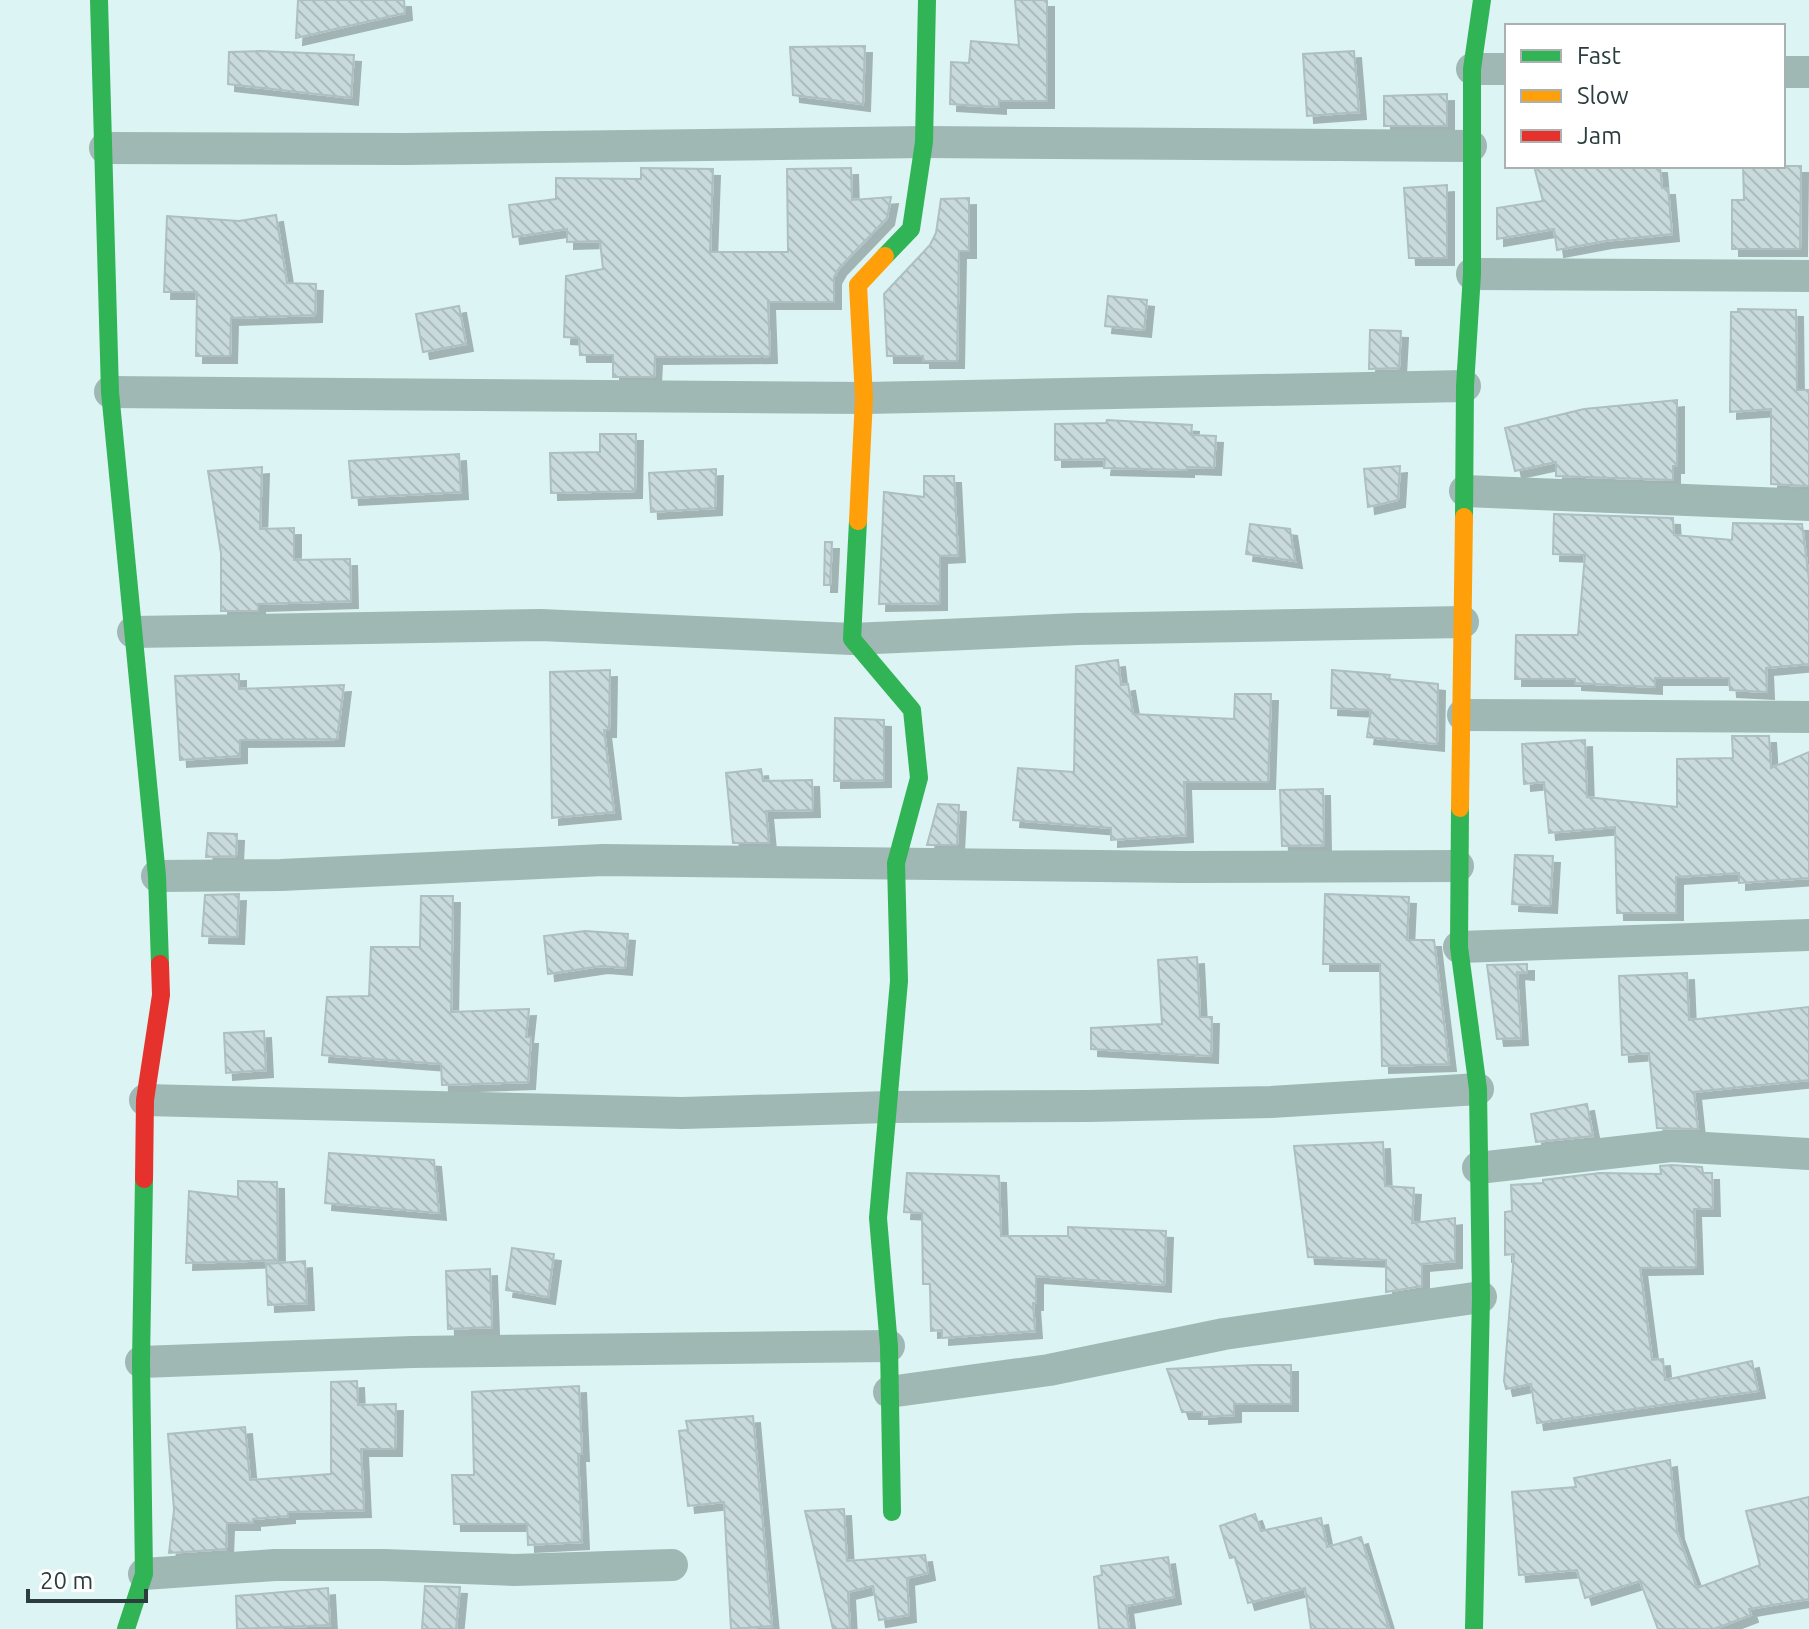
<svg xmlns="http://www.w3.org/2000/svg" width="1809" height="1629" viewBox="0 0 1809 1629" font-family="Ubuntu,sans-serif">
	<defs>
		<pattern id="building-back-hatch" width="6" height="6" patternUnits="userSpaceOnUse" patternTransform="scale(2)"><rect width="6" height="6" fill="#c8dadb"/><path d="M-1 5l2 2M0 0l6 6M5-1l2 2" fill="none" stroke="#acbcbd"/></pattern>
		<filter id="shadow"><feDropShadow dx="7" dy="7" stdDeviation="0" flood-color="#0004"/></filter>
	</defs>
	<rect width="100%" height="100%" fill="#dcf4f4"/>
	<!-- building -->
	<g fill="url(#building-back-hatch)" stroke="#adbfc1" stroke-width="2" filter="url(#shadow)">
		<path d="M298 0H404L405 13 296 38Z"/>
		<path d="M1015 0H1047V101H999V107L950 104 951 62 969 63 971 41 1019 45Z"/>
		<path d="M865 46 863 104 793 95 790 47Z"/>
		<path d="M260 51 354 55 351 98 228 84 229 52Z"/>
		<path d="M1354 51 1359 112 1307 116 1303 54Z"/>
		<path d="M1447 94V126H1384V96Z"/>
		<path d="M1534 166H1660L1662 188H1668L1672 234 1605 241 1557 250 1554 229 1497 239V208L1543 201Z"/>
		<path d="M1743 166H1801L1800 249H1732V200H1744Z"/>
		<path d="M641 168 713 169 710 252H788L787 169 851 168 852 200 891 197 887 218 839 268 834 277V302H768L770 356 655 357 654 377H613V355H580L579 338 564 337 566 276 603 269 600 241 567 242V229L513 237 509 205 556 199V178L641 179Z"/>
		<path d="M1447 185V258H1409L1404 188Z"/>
		<path d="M969 198V251H959L957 361H923V356H887L884 294 930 245 936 233 941 199Z"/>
		<path d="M276 215 287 283 316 284 315 315 231 318 230 356H196L197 292H164L167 216 239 221Z"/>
		<path d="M1108 296 1147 300 1144 330 1105 326Z"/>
		<path d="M459 306 466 344 423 352 416 314Z"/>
		<path d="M1738 309 1796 310 1797 390H1809V486L1771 484V409L1730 412 1731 312H1738Z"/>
		<path d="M1370 330 1401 331 1399 368 1369 369Z"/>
		<path d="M1677 400V466H1673V480L1556 476V462L1515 471 1505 428 1584 409Z"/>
		<path d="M1107 420 1192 425 1191 435 1216 436 1214 468 1187 467V470L1104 468 1105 459 1055 460V424L1106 423Z"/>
		<path d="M600 434H636L635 491 551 493 550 453 600 452Z"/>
		<path d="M459 454 461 492 352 498 349 461Z"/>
		<path d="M1400 466 1398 500 1368 507 1364 469Z"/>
		<path d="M262 467 260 529 294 528V560L350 559 351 601 258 604V611H221V553L208 471Z"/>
		<path d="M716 469 715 508 651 512 649 473Z"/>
		<path d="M924 476H954L958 555 940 556V603L879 604 884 492 924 497Z"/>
		<path d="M1554 514 1673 518 1674 535 1732 540 1733 523 1802 524 1809 580V664L1766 668 1767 692 1730 690 1729 678H1655V687L1575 683V679H1515L1516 635H1578L1585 555 1553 554Z"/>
		<path d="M1250 524 1290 529 1295 561 1246 554Z"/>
		<path d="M825 542H832L830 585H824Z"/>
		<path d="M1118 660 1121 685 1128 684 1133 714 1234 719 1235 694H1271L1268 782H1184L1186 835 1111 840V828L1013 820 1018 768 1074 772 1076 666Z"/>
		<path d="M610 670 609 730H604L614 812 552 818 550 672Z"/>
		<path d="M1332 670 1390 675 1389 679 1438 684 1437 744 1367 737 1371 710 1331 708Z"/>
		<path d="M239 674V689L344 685 337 739 240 740V756L180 760 175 676Z"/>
		<path d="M835 718 884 720V780L834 781Z"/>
		<path d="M1732 736H1769L1771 768 1809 752V878L1739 883V873L1676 877V913H1617L1615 827 1549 833 1544 782 1524 784 1522 744 1585 740 1587 797 1677 807V759L1733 758Z"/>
		<path d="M761 769 763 781 812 780 813 810 766 811 769 843H733L726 773Z"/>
		<path d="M1323 789 1324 845 1282 846 1280 790Z"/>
		<path d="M938 804 959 805 957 845H927Z"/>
		<path d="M208 833 237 834 236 856 206 857Z"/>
		<path d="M1515 855 1553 856 1550 906 1512 904Z"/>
		<path d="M239 894 237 937 202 936 205 895Z"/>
		<path d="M1325 894 1409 897 1407 940H1434L1449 1064 1382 1066 1380 964H1323Z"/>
		<path d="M421 896H453L451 1012 529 1009 526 1037H531L528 1082 442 1085 441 1064 322 1055 327 997 369 996 371 947H420Z"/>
		<path d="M585 931 628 934 625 968 601 966 548 974 544 936Z"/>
		<path d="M1197 957 1200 1017H1212L1211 1056 1091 1049V1028L1162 1024 1158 960Z"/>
		<path d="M1527 964V973L1517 972 1521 1038 1497 1039 1487 965Z"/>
		<path d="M1687 973 1689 1020 1809 1007V1080L1694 1092 1698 1129 1657 1128 1649 1053 1622 1055 1619 976Z"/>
		<path d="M264 1031 266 1070 226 1073 224 1033Z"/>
		<path d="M1587 1104 1593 1136 1536 1142 1531 1114Z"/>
		<path d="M1383 1142 1385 1186 1414 1188 1412 1223 1455 1218V1261L1422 1264V1286L1386 1292V1260L1308 1257 1294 1146Z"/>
		<path d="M329 1153 434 1160 439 1213 325 1203Z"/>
		<path d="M1672 1165 1702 1167 1703 1173H1712L1713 1209H1694L1696 1267 1640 1268 1652 1360 1663 1359 1665 1380 1752 1361 1758 1391 1537 1423 1531 1384 1506 1389 1504 1381 1514 1254 1505 1255V1212L1512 1211 1511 1185 1543 1183V1180L1600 1173 1661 1174 1660 1166Z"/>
		<path d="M907 1173 999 1176 1001 1236H1068V1227L1166 1231 1164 1285 1036 1276V1303H1033L1035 1331 942 1338V1330L931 1331 930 1284H923L922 1213 904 1212Z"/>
		<path d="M238 1181 277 1182 278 1260 186 1263 189 1191 238 1197Z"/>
		<path d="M512 1248 554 1254 548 1297 506 1290Z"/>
		<path d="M305 1261 307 1303 268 1305 266 1264Z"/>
		<path d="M490 1269 492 1327 448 1329 446 1271Z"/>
		<path d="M1256 1365H1291V1404H1234V1415L1202 1417V1412H1182L1167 1369Z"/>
		<path d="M357 1381 358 1405 396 1404 395 1449H361L364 1510 288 1512V1516L253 1519V1523H227L226 1549 169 1553 174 1510 168 1434 245 1427 250 1480 331 1474V1382Z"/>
		<path d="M579 1386 582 1454H578L582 1542 528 1545 527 1524H454L452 1475H474L472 1392Z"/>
		<path d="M753 1416 772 1626 731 1629 724 1502 688 1506 679 1431 688 1430 686 1421Z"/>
		<path d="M1670 1460 1677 1532 1697 1588 1760 1565 1746 1511 1809 1497V1599L1749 1609 1751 1615 1714 1629H1658L1640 1581 1585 1598 1577 1570 1519 1575 1512 1492 1576 1487 1574 1478Z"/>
		<path d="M844 1509 847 1561 925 1555 928 1573 907 1578 909 1615 879 1620 873 1586 848 1592 850 1629H833L805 1511Z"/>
		<path d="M1255 1514 1261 1531 1321 1518 1327 1547 1361 1537 1389 1629H1311L1305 1588 1248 1603 1235 1557 1230 1558 1220 1526Z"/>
		<path d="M1168 1557 1174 1597 1126 1606 1129 1629H1099L1094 1577 1102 1575 1101 1566Z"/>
		<path d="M425 1586 460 1587 456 1629H422Z"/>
		<path d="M328 1588 330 1625 237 1629 236 1596Z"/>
	</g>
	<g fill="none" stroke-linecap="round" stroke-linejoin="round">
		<!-- street -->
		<g stroke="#9fb8b4" stroke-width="32">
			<path d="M1472 69H1507"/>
			<path d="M1783 72H1809"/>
			<path d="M105 148 406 149 924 142 1471 146"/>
			<path d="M1472 274 1809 276"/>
			<path d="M110 392 864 398 1465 386"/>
			<path d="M1465 491 1809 505"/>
			<path d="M133 632 541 625 852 639 1078 629 1463 622"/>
			<path d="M1463 715 1809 717"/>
			<path d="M157 876 281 875 603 860 1182 867 1458 866"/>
			<path d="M1459 947 1809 935"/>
			<path d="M145 1100 682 1113 889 1107 1089 1106 1271 1102 1478 1089"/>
			<path d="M1478 1168 1671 1146 1809 1154"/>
			<path d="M141 1362 412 1352 889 1346"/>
			<path d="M889 1392 1049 1370 1224 1334 1481 1297"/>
			<path d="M144 1574 275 1565H384L514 1570 672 1565"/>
		</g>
		<!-- fast -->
		<g stroke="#30b455" stroke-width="18">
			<path d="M99 0 110 392 157 876 160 964"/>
			<path d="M885 256 911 229 924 142 927 0"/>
			<path d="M1464 517 1465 386 1472 274V69L1482 0"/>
			<path d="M858 521 852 639 912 710 919 778 896 863 899 981 878 1218 889 1346 892 1512"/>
			<path d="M1460 808 1459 947 1478 1089 1481 1297 1474 1629"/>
			<path d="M126 1629 144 1574 141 1362 144 1179"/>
		</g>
		<!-- slow -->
		<g stroke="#ff9f0a" stroke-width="18">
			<path d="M858 521 864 398 858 285 885 256"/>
			<path d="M1460 808 1464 517"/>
		</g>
		<!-- jam -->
		<path stroke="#e5322d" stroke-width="18" d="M144 1179 145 1100 161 995 160 964"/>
	</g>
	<!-- legend -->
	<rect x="1505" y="24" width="280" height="144" fill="#ffffff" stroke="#abb1b1" stroke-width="2"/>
	<rect x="1521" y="50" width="40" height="12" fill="#30b455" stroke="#abb1b1" stroke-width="2"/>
	<text x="1577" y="64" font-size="24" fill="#2c3d3d">Fast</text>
	<rect x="1521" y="90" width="40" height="12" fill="#ff9f0a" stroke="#abb1b1" stroke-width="2"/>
	<text x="1577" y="104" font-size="24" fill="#2c3d3d">Slow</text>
	<rect x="1521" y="130" width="40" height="12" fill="#e5322d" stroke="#abb1b1" stroke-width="2"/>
	<text x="1577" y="144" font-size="24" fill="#2c3d3d">Jam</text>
	<!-- scale -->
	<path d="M28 1589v12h118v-12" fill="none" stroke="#2c3d3d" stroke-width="4"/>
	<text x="40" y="1589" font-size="24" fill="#2c3d3d" stroke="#ffffff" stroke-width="6" paint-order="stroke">20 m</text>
</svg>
